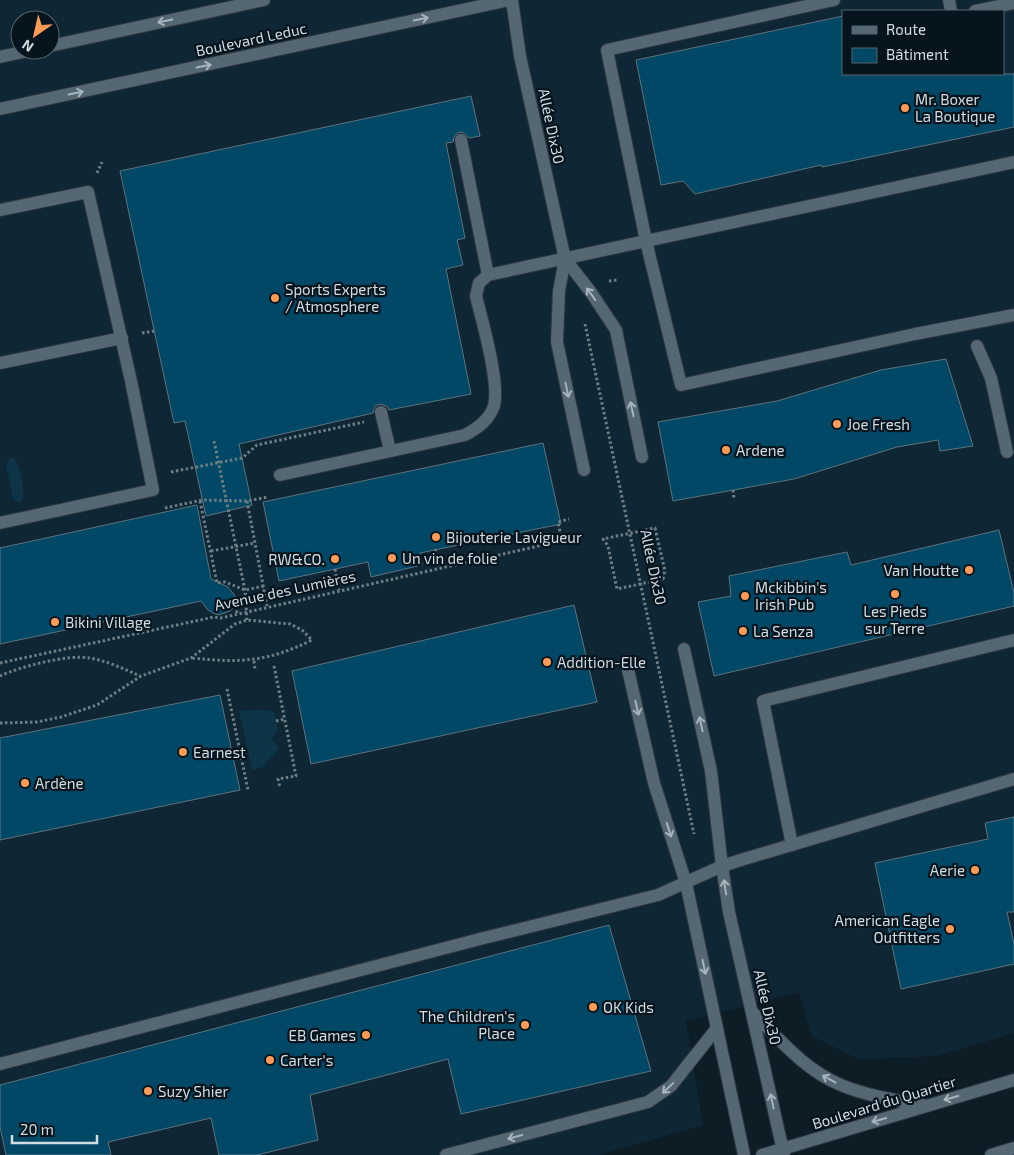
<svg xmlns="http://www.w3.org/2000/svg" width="1014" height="1155" viewBox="0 0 1014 1155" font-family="'Exo 2',sans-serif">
	<rect width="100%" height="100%" fill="#0d1d26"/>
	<!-- built -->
	<path fill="#0f2734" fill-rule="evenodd" d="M0 0H1014V1033L937 1056 858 1059 812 1036 799 992 686 1021 703 1125 599 1155H0ZM843 11H1003V74H843ZM20 20H50V50H20Z"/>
	<!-- green -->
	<g fill="#0d3447">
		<path d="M11 457 15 459C20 469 28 495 20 503L13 499 6 465Z"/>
		<path d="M260 710 274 711 278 729 272 739 279 748 263 767 252 770 239 711Z"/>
	</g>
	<!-- building -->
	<g fill="#004866" stroke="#5f727d">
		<path d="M843 16V74H1014V127L822 167 821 165 695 194 683 181 661 185 636 60Z"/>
		<path d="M471 96 480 136 469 138 464 133 459 132 454 137 453 142 446 143 465 238 457 240 463 265 446 269 471 394 389 410 387 406 380 404 375 406 373 413 239 444 252 505 206 516 185 421 174 423 120 171Z"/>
		<path d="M946 359 973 446 940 451 938 440 897 447 794 479 673 501 658 422 777 401 881 370Z"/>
		<path d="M543 443 561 524 420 553 422 565 371 577 368 562 279 581 263 502Z"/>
		<path d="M197 505 211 579 228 587 235 596 234 607 230 611 219 615 213 613 208 610 201 601 0 644V548Z"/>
		<path d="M999 530 1014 593V606L714 676 698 602 731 596 729 576 847 552 851 565Z"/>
		<path d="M574 605 597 702 311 764 292 671Z"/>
		<path d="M220 695 240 790 0 840V738Z"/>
		<path d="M1014 817V912H1007L1014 944V964L901 989 875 863 988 839 985 823Z"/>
		<path d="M609 925 651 1071 461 1114 448 1059 310 1095 318 1140 257 1155H219L211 1118 108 1142 111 1155H6L0 1127V1085Z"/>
	</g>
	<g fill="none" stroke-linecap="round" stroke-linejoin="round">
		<defs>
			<g id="lane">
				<path d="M834 0 607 50 646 241 681 385 915 334 1014 315"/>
				<path d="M949 0 951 11"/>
				<path d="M975 11 1014 3"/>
				<path d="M461 140 488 275"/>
				<path d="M0 210 88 192 131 381 153 490 0 523"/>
				<path d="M565 259 590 291 616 330 642 457"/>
				<path d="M565 259 559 291 557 342 584 470"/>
				<path d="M0 363 122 338"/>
				<path d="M381 412 390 451"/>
				<path d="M280 475 465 435C478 428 489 420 494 406 500 382 482 321 476 296L479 283 488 275 1014 162"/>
				<path d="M684 649 711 771 722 866"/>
				<path d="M626 661 654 783 686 883"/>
				<path d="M792 845 763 701 1014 640"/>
				<path d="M0 1064 480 939 658 895 722 866 744 859 1014 779"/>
				<path d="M446 1155 648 1102 671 1086 717 1028"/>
			</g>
			<g id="street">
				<path d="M512 0 520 56 565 259"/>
				<path d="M977 346 991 378 1007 452"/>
				<path d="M722 866 729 912 784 1155"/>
				<path d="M686 883 744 1155"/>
			</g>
			<g id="secondary">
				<path d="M50 46 264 0"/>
				<path d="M0 57 32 50"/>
				<path d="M0 109 509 0"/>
				<path d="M753 1013C780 1040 805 1070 841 1085 867 1096 896 1100 923 1105"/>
				<path d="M762 1155 1014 1080"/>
				<path d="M991 1155 1014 1148"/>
			</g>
		</defs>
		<!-- lane casing -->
		<use href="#lane" stroke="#2e363e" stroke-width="14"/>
		<!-- street casing -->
		<use href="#street" stroke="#2e363e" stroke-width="14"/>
		<!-- secondary casing -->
		<use href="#secondary" stroke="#2e363e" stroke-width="14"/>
		<!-- path -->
		<g stroke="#6f7d84" stroke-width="3" stroke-dasharray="2.5 2.5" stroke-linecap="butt">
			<path d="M97 173 102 162"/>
			<path d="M609 281 617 280"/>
			<path d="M585 324 694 834"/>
			<path d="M142 333 154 331"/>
			<path d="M214 441 245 590 247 620"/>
			<path d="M171 472 242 458 257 445 364 422"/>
			<path d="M733 490 734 498"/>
			<path d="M200 501 217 583 225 582 245 590 264 586"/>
			<path d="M247 501 267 606"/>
			<path d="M165 508 202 500 247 501 268 497"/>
			<path d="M655 528 665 571 663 579 617 589 608 546 603 539Z"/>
			<path d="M562 541 558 522 569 519"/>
			<path d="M435 549 439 568"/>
			<path d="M211 551 255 543"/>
			<path d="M335 569 339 590"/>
			<path d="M237 613 235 602 245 600"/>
			<path d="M254 661 255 670"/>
			<path d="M0 663 214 617 221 618 574 538"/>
			<path d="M274 666 296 776 278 779 280 788"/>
			<path d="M0 676C19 667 68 654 90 658 107 661 124 669 140 676"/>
			<path d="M227 689 248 790"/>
			<path d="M276 721 285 719"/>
			<path d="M0 723 37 722 61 717 97 705 141 676 191 658 235 624 247 620 290 624 302 630 312 640C267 662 242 663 191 658"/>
		</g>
		<!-- lane -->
		<use href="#lane" stroke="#546772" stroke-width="12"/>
		<!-- street -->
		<use href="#street" stroke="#546772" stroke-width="12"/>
		<!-- secondary -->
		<use href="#secondary" stroke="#546772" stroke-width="12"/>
	</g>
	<!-- one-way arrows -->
	<defs><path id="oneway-shaft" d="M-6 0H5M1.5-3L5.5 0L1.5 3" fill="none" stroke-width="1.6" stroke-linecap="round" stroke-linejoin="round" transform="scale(1.25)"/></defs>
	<g stroke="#a6b4bb">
		<use href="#oneway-shaft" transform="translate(421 19) rotate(-11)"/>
		<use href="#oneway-shaft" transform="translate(165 21) rotate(168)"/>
		<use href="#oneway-shaft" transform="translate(204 66) rotate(-12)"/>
		<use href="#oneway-shaft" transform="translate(76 93) rotate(-12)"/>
		<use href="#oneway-shaft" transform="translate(591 294) rotate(-126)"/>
		<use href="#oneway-shaft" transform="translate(567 390) rotate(78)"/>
		<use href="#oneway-shaft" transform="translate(632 409) rotate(-102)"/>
		<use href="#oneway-shaft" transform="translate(637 708) rotate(77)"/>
		<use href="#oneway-shaft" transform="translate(701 724) rotate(-102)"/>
		<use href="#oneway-shaft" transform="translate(669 830) rotate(72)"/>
		<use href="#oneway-shaft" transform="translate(725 887) rotate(-99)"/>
		<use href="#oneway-shaft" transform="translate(704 967) rotate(78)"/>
		<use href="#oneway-shaft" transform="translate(829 1079) rotate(-151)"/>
		<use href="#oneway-shaft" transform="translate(668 1088) rotate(137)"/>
		<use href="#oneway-shaft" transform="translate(951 1098) rotate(164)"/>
		<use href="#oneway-shaft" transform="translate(772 1101) rotate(-102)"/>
		<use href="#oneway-shaft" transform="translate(879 1120) rotate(164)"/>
		<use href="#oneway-shaft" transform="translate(515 1137) rotate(165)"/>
	</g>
	<!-- markers -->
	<g fill="#fe9c57" stroke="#05141d" stroke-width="2">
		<circle cx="905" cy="108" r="5"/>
		<circle cx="275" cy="298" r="5"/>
		<circle cx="837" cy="424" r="5"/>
		<circle cx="726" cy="450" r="5"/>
		<circle cx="436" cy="537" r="5"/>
		<circle cx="392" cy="558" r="5"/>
		<circle cx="335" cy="559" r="5"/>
		<circle cx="969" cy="570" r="5"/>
		<circle cx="895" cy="594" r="5"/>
		<circle cx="745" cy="596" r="5"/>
		<circle cx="55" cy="622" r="5"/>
		<circle cx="743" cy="631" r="5"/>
		<circle cx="547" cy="662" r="5"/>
		<circle cx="183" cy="752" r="5"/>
		<circle cx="25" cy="783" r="5"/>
		<circle cx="975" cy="870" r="5"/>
		<circle cx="950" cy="929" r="5"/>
		<circle cx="593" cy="1007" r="5"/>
		<circle cx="525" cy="1025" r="5"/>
		<circle cx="366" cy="1035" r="5"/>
		<circle cx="270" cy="1060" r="5"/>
		<circle cx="148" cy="1091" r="5"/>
	</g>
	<g text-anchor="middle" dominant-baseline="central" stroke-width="4.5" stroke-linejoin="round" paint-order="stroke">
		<!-- street labels -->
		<g font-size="15" fill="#d2dde3" stroke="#05141d">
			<text transform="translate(251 39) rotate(-12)">Boulevard Leduc</text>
			<text transform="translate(552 126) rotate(78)">Allée Dix30</text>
			<text transform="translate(654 567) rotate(78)">Allée Dix30</text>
			<text transform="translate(285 590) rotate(-12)">Avenue des Lumières</text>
			<text transform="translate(768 1007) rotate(77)">Allée Dix30</text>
			<text transform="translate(884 1102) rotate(-17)">Boulevard du Quartier</text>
		</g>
		<!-- poi labels -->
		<g font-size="15" fill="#d2dde3" stroke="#05141d" text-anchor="start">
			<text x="915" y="99">Mr. Boxer<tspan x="915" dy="17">La Boutique</tspan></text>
			<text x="285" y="289">Sports Experts<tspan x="285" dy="17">/ Atmosphere</tspan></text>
			<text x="847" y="424">Joe Fresh</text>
			<text x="736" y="450">Ardene</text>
			<text x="446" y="537">Bijouterie Lavigueur</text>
			<text x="402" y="558">Un vin de folie</text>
			<text x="325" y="559" text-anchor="end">RW&amp;CO.</text>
			<text x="959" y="570" text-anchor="end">Van Houtte</text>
			<text x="755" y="587">Mckibbin's<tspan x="755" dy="17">Irish Pub</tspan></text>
			<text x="895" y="611" text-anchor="middle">Les Pieds<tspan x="895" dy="17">sur Terre</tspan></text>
			<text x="65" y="622">Bikini Village</text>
			<text x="753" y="631">La Senza</text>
			<text x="557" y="662">Addition-Elle</text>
			<text x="193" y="752">Earnest</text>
			<text x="35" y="783">Ardène</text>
			<text x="965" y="870" text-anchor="end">Aerie</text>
			<text x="940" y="920" text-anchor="end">American Eagle<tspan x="940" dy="17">Outfitters</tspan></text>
			<text x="603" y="1007">OK Kids</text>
			<text x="515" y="1016" text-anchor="end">The Children's<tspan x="515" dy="17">Place</tspan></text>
			<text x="356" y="1035" text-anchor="end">EB Games</text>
			<text x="280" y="1060">Carter's</text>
			<text x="158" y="1091">Suzy Shier</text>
		</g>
	</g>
	<!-- legend -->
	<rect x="842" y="10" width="162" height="65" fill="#05141d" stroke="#57646c"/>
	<rect x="852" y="26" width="25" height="8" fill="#546772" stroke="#57646c"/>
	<text x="886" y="35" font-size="15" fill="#d2dde3">Route</text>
	<rect x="852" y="48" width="25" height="15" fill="#004866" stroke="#57646c"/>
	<text x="886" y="60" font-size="15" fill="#d2dde3">Bâtiment</text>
	<!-- north arrow -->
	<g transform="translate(35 35) rotate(214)"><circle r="24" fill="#05141d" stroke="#57646c"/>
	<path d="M0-4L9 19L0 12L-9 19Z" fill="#fe9c57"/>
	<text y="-8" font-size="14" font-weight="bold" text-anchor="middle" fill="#d2dde3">N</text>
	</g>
	<!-- scale -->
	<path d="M12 1135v8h85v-8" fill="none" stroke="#d2dde3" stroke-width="2.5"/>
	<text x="20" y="1135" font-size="15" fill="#d2dde3" stroke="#05141d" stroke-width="4" paint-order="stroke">20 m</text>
</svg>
